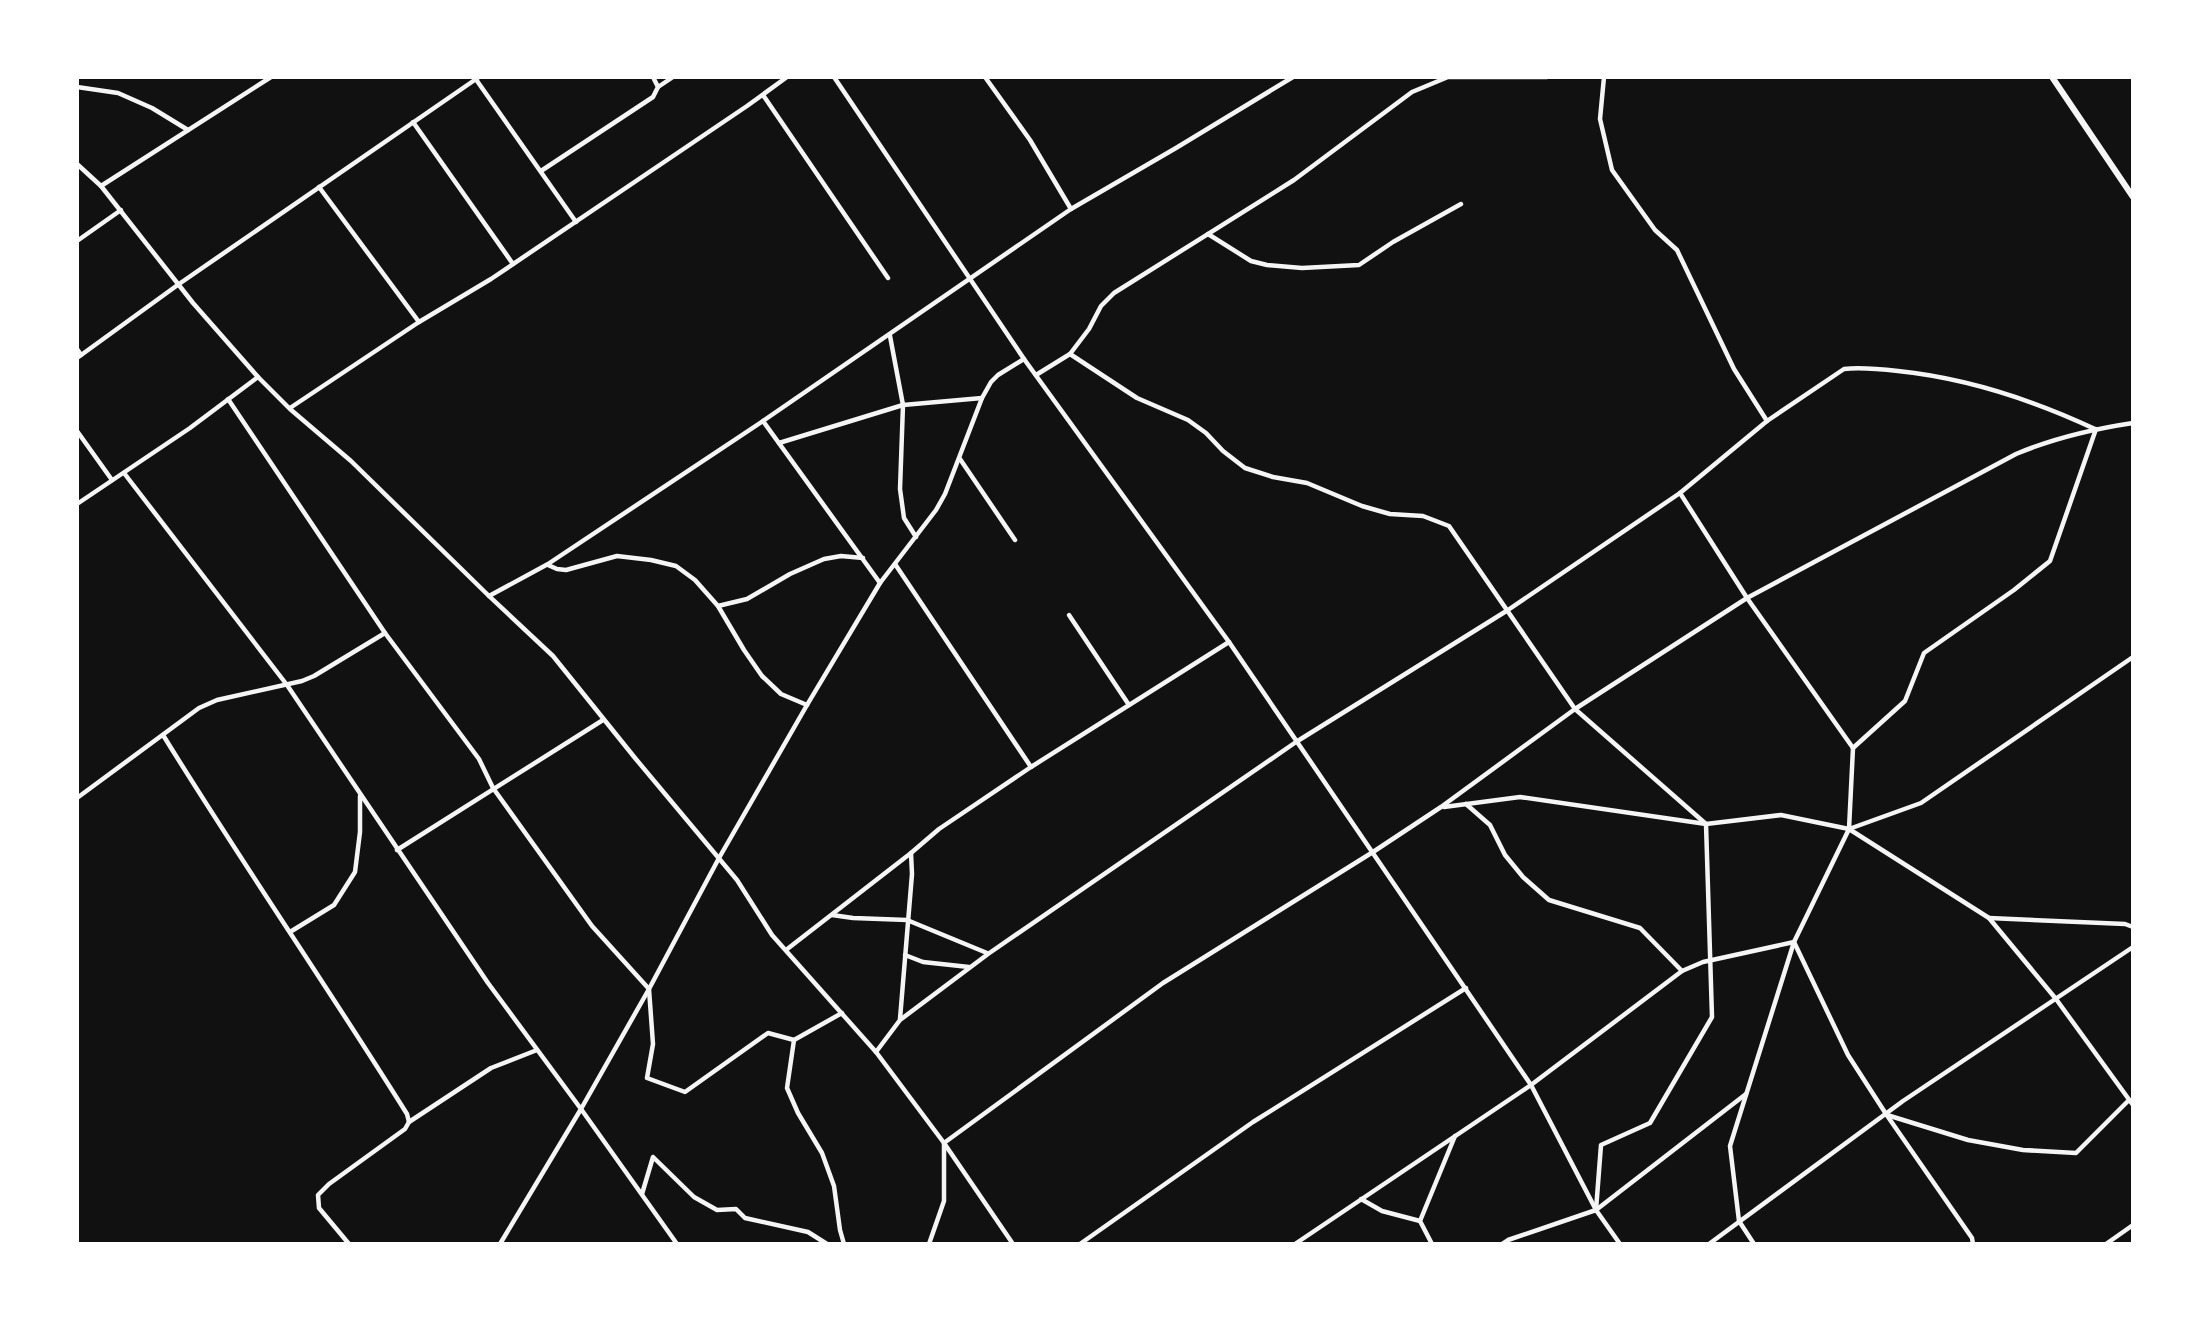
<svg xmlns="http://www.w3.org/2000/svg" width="2210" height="1321" viewBox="0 0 2210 1321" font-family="'Open Sans',sans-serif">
	<rect width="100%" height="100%" fill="#111"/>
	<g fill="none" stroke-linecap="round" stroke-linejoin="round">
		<!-- minor -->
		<g stroke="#f5f5f5" stroke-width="4.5">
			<path d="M834 77 1024 359 1229 642 1531 1085 1596 1210"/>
			<path d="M985 77 1030 140 1071 209"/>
			<path d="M1604 77 1600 119 1612 170 1655 230 1677 250 1734 369 1767 421"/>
			<path d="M475 78 576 222"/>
			<path d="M77 87 118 93 152 108 188 130"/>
			<path d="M658 87 673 77"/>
			<path d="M763 95 888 278"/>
			<path d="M413 122 513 264"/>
			<path d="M77 164 101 186 193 303 258 377 290 409 351 461 489 596 553 656 635 758 737 880 772 935 876 1052 944 1143 1013 1244"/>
			<path d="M541 171 653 97 658 87 653 77"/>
			<path d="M101 186 271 77"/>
			<path d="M319 187 419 322"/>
			<path d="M1208 234 1251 261 1267 265 1302 268 1359 265 1393 242 1461 204"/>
			<path d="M77 241 121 210"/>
			<path d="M890 336 903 405 900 489 904 518 916 537"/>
			<path d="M77 349 81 355"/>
			<path d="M1070 354 1137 398 1188 420 1206 433 1223 451 1245 468 1273 477 1307 483 1362 506 1390 514 1423 516 1449 526 1575 709 1706 824 1712 1017 1650 1123 1601 1145 1596 1210 1620 1244"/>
			<path d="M77 358 179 284 479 77"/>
			<path d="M1036 375 1070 354 1089 329 1101 306 1114 293 1294 180 1412 92 1448 77H1547"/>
			<path d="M290 408 419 322 491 279 747 106 787 77"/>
			<path d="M763 421 880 583"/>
			<path d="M77 431 112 480"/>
			<path d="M779 443 903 405 982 398"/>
			<path d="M960 459 1015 540"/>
			<path d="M124 473 287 685 488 983 581 1109 677 1244"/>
			<path d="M1680 493 1747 598 1853 748 1849 829 1794 942 1730 1146 1739 1221 1754 1244"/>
			<path d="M77 504 190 428 258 377"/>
			<path d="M895 564 1031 767"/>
			<path d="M548 565 557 569 566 570 617 556 651 560 676 566 695 580 718 606 744 650 762 676 781 694 807 705"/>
			<path d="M489 596 548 564 763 421 1071 209 1176 148 1293 77"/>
			<path d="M718 606 747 599 790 574 824 559 841 556 863 558"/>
			<path d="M1069 615 1129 705"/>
			<path d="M385 633 479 759 493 788 592 926 649 989 653 1044 647 1078 685 1092 768 1033 794 1040 787 1088 798 1113 822 1153 834 1186 840 1230 844 1244"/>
			<path d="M163 735C242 863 327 986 407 1114L409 1122 405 1129 329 1184 318 1195 319 1208 349 1244"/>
			<path d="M1853 748 1905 701 1924 653 2014 590 2050 561 2096 429"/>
			<path d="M77 798 199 708 217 700 302 681 314 676 385 633 228 399"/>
			<path d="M1466 804 1490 825 1505 855 1523 877 1549 900 1640 928 1682 971"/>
			<path d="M1444 807 1520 797 1706 824 1781 815 1849 829 1989 918 2056 999 2133 1105"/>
			<path d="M1849 829 1921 803 2133 657"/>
			<path d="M397 850 603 720"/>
			<path d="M832 915 853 918 907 920 987 953"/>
			<path d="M1989 918 2125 924 2133 927"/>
			<path d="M290 932 334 905 355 872 360 832V796"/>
			<path d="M786 950 911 853 939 829 1031 767 1229 642"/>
			<path d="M905 955 923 962 969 967"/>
			<path d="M900 1019 912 874 911 853"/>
			<path d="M794 1040 842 1013"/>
			<path d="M876 1052 900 1020 988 954 1296 742 1508 610 1680 493 1767 421 1844 369C1862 367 1880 369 1898 371 1966 378 2033 400 2095 429"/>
			<path d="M1887 1115 1968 1140 2023 1150 2076 1153 2129 1100"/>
			<path d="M409 1122 491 1068 537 1050"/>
			<path d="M642 1194 653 1157 694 1197 717 1210 736 1209 745 1218 808 1232 827 1244"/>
			<path d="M1361 1199 1382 1211 1420 1221"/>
			<path d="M500 1244 581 1109 649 989 719 858 807 705 880 583 936 510 945 494 982 398 991 382 998 375 1024 359"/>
			<path d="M929 1244 944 1201V1143L1163 983 1373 852 1441 807 1575 709 1747 598 2016 454C2054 438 2093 429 2133 423"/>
			<path d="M1080 1244 1253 1122 1466 988"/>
			<path d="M1295 1244 1531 1085 1682 971 1703 962 1794 942 1848 1055 1886 1114 1972 1238 1973 1244"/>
			<path d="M1432 1244 1420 1221 1455 1136"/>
			<path d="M1502 1244 1508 1240 1596 1210 1746 1094"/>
			<path d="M1709 1244 1903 1101 2133 947"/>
			<path d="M2106 1244 2133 1225"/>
		</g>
		<!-- tertiary -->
		<path stroke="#f5f5f5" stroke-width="6" d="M2052 77 2133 197"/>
	</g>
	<!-- border -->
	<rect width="2210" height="1321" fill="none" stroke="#ffffff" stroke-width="158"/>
</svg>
